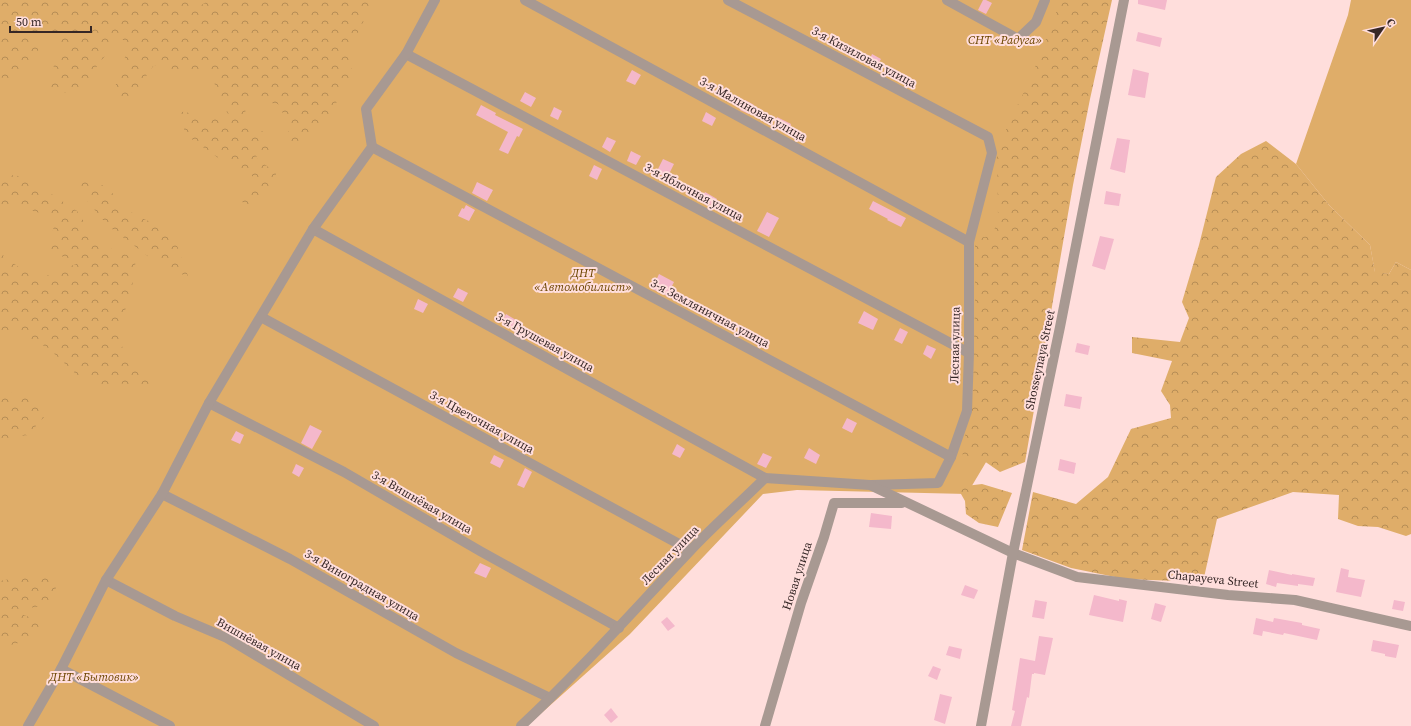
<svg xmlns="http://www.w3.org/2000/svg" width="1411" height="726" viewBox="0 0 1411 726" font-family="'Source Serif 4',serif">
	<defs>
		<pattern id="forest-crowns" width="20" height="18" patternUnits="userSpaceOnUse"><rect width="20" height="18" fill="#dfad69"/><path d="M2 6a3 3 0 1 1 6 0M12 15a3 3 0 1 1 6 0" fill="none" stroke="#b68d56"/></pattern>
	</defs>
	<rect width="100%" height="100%" fill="#ffdedc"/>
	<!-- green -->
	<g fill="#dfad69">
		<path d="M0 0H1062L1013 417 967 494 797 490 763 494 630 634 527 726H0Z"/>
		<path d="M1351 0H1411V270L1396 262 1389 274 1375 273 1370 245 1329 205 1296 164 1348 15Z"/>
	</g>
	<!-- forest -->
	<g fill="url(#forest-crowns)">
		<path d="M0 0H194L200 6 209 0H377L369 9 349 53 353 75 324 123 288 148V123L278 104 246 99 245 120 268 135 272 151 255 157 276 173 275 190 251 206 240 201 262 181 224 162 186 135 178 111 231 120 219 96 211 74 185 72 154 65 124 107 115 87 128 48 121 37 99 63 79 93 44 92 60 50 39 22 38 57 15 82 0 77Z"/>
		<path d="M1061 0H1112L1090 99 1073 185 1025 462 1000 472 974 454 964 461 962 451 973 396 975 301V239L993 235 998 216 997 152 1010 120 1030 80Z"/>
		<path d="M1266 141 1296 164 1329 205 1370 245 1375 272 1389 274 1396 262 1411 270V534L1406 536 1378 527 1358 526 1338 519 1339 495 1293 492 1217 519 1203 582 1125 579 1071 568 1022 550 1033 492 1076 504 1108 477 1131 429 1171 418 1170 405 1161 391 1172 361 1132 353V337L1180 342 1189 318 1182 302 1199 245 1216 177 1241 154Z"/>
		<path d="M0 172 2 174 26 177 77 211 98 243 136 259 131 295 117 331 126 358 155 380 141 388 119 383 103 386 78 376 48 348 18 332 0 341V253L24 271 41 278 81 262 47 252 56 219 20 206 0 204Z"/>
		<path d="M85 175 109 189 125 209 173 234 188 276 166 270 107 225 79 191Z"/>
		<path d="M0 391 30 396 44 417 28 435 0 439Z"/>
		<path d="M982 484 1012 493 998 527 979 523 966 514 965 501 957 487Z"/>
		<path d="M20 577H60L54 593 47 605 12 611 44 622 22 642 0 648V581Z"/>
	</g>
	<!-- building -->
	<g fill="#f4b8cb">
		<path d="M983 0H986L992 3 986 14 978 10Z"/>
		<path d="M1138 0H1167L1165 10 1138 4Z"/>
		<path d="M1138 32 1162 38 1160 47 1136 41Z"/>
		<path d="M872 54 881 59 876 68 868 64Z"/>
		<path d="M1133 69 1149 73 1145 98 1128 95Z"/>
		<path d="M632 70 641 75 635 85 626 81Z"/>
		<path d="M525 92 536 98 531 107 520 101Z"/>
		<path d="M745 100 754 105 749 114 740 110Z"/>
		<path d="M481 105 496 113 495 115 523 129 519 137 517 136 508 154 499 150 508 132 476 115Z"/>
		<path d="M554 107 562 111 558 120 550 116Z"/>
		<path d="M706 112 716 118 712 126 702 121Z"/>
		<path d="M777 117 791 124 788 132 774 125Z"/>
		<path d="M607 137 616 141 610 152 602 147Z"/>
		<path d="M1117 138 1130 140 1125 173 1110 169Z"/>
		<path d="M631 151 641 156 636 165 627 161Z"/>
		<path d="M663 159 674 164 667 178 656 173Z"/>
		<path d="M594 165 602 169 597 180 589 176Z"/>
		<path d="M477 182 493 190 487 201 472 193Z"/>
		<path d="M1106 191 1121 194 1119 206 1104 204Z"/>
		<path d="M705 192 717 199 713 206 701 200Z"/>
		<path d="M873 201 906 218 901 227 887 220 888 219 869 209Z"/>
		<path d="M466 205 475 210 469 221 458 216 462 208 464 209Z"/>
		<path d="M767 212 779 218 769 237 757 231Z"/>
		<path d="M1100 236 1114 239 1105 270 1092 266Z"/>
		<path d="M659 274 674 282 667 296 652 289Z"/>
		<path d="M458 288 468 293 463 302 453 297Z"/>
		<path d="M418 299 428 304 423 313 414 309Z"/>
		<path d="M864 311 878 319 873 330 858 323Z"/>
		<path d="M506 314 516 320 512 327 502 322Z"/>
		<path d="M900 328 908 332 902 344 894 340Z"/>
		<path d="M1077 343 1090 346 1088 355 1075 352Z"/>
		<path d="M927 345 936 349 931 359 923 354Z"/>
		<path d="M1066 394 1082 397 1080 409 1064 406Z"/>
		<path d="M847 418 857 423 852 433 842 428Z"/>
		<path d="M310 425 322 431 312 449 301 443Z"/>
		<path d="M236 431 244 435 240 444 231 440Z"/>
		<path d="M677 444 685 449 680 458 672 454Z"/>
		<path d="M809 448 820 455 816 464 804 458Z"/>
		<path d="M763 453 772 457 766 468 757 464Z"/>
		<path d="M494 455 504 460 500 468 490 463Z"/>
		<path d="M1060 459 1076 463 1074 474 1058 470Z"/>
		<path d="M296 464 304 468 299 477 292 473Z"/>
		<path d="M525 468 532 472 524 488 517 485Z"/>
		<path d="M871 513 892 516 891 529 869 527Z"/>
		<path d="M480 563 491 568 486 578 474 573Z"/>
		<path d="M1341 568 1349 570 1348 577 1365 580 1361 597 1336 592Z"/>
		<path d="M1269 570 1292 575V574L1315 578 1313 586 1298 584V586L1277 583 1276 587 1266 584Z"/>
		<path d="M965 585 978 590 974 599 961 595Z"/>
		<path d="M1094 595 1119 601V599L1127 601 1123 622 1089 615Z"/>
		<path d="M1035 600 1047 602 1044 619 1032 617Z"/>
		<path d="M1394 600 1405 602 1403 611 1392 609Z"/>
		<path d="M1155 603 1166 606 1161 622 1151 619Z"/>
		<path d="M667 617 675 626 668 631 661 622Z"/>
		<path d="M1256 618 1273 622 1274 618 1302 623V625L1320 629 1317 640 1284 633 1283 635 1263 631 1262 636 1253 634Z"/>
		<path d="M1039 636 1053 638 1045 675 1034 673V674H1032L1029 698 1027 697 1021 726H1011L1015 711 1012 710 1020 658 1035 661Z"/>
		<path d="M1373 640 1399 645 1396 658 1385 656V654L1371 651Z"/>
		<path d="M949 646 962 649 960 659 946 655Z"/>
		<path d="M933 666 941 669 937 680 928 676Z"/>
		<path d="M940 694 952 697 945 724 934 720Z"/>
		<path d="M611 708 618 717 611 723 604 715Z"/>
	</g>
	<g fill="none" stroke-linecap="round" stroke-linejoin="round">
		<!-- minor -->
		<g stroke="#a89992" stroke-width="10">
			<path d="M525 0 969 242"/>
			<path d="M728 0 988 137 992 153 969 242V353L967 411 951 457 938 483 872 485"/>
			<path d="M947 0 1018 39 1036 22 1045 0"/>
			<path d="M406 54 969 353"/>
			<path d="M372 147 951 457"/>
			<path d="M313 229 765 478 870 485 1013 553 1077 577 1228 595 1295 600 1411 626"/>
			<path d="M261 317 690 550"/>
			<path d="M209 403 344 472 480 551 619 628"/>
			<path d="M162 494 290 559 456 653 550 698"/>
			<path d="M106 580 175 616 227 638 374 726"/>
			<path d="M61 669 170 726"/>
			<path d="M28 726 61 669 106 580 162 494 209 403 313 229 372 147 366 109 406 54 435 0"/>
			<path d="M521 726C580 671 634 610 689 552 713 526 740 503 765 478"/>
			<path d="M765 726 801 603 824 537 834 503H902"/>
			<path d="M981 726 1013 553 1060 327 1124 0"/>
		</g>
	</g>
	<g text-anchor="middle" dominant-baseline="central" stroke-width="4" stroke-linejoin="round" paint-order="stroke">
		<!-- park labels -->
		<g font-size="12" font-style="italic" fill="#6d4600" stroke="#ffdedc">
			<text x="1005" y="40">СНТ «Радуга»</text>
			<text x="583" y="273">ДНТ<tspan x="583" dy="14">«Автомобилист»</tspan></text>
			<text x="94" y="677">ДНТ «Бытовик»</text>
		</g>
		<!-- street labels -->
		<g font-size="12" fill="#362726" stroke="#ffdedc">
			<text transform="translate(864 57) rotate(28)">3-я Кизиловая улица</text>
			<text transform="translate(753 109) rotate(29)">3-я Малиновая улица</text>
			<text transform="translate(694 192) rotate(28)">3-я Яблочная улица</text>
			<text transform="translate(710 313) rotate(28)">3-я Земляничная улица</text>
			<text transform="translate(545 342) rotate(29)">3-я Грушевая улица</text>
			<text transform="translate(955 345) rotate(-89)">Лесная улица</text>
			<text transform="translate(1040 360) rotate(-78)">Shosseynaya Street</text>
			<text transform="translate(482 422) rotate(29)">3-я Цветочная улица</text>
			<text transform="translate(422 502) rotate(30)">3-я Вишнёвая улица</text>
			<text transform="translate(670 555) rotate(-46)">Лесная улица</text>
			<text transform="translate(797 576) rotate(-72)">Новая улица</text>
			<text transform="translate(1213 579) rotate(6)">Chapayeva Street</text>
			<text transform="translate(362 585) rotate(30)">3-я Виноградная улица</text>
			<text transform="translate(259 644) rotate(29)">Вишнёвая улица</text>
		</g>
	</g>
	<!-- north arrow -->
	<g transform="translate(1383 28) rotate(56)" stroke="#ffdedc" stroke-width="3" paint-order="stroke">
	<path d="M0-3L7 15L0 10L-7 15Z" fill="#362726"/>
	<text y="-6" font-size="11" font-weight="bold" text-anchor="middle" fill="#362726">С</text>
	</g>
	<!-- scale -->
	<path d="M10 26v6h81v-6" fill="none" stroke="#362726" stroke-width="2"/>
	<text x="16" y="26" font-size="12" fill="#362726" stroke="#ffdedc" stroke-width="3" paint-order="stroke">50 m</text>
</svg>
